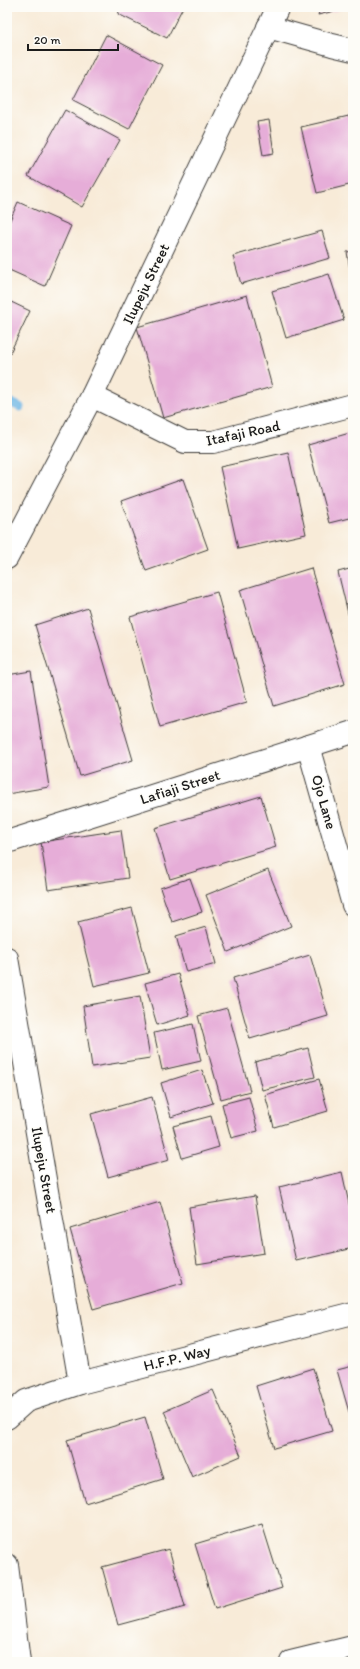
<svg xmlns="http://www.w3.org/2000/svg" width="360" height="1669" viewBox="0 0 360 1669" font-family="Itim,sans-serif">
	<rect width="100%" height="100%" fill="#fdfcf7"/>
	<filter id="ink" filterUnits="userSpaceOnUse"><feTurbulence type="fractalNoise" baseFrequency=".025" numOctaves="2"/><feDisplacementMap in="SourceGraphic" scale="8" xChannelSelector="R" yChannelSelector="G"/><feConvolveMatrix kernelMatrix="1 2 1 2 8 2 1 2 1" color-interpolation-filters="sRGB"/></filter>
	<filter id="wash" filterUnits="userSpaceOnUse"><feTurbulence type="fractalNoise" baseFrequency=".012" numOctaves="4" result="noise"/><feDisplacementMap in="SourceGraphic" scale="16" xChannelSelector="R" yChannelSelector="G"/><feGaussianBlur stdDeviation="0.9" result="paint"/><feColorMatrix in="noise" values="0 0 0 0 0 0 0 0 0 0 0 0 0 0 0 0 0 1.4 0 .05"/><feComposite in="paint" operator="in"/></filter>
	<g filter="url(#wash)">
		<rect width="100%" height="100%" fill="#f8ebd8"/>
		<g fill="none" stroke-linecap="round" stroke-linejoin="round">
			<!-- stream -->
			<path stroke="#6cb5e4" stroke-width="9" d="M7 401 20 407"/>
		</g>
		<g id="blocks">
			<!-- building -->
			<g fill="#e6add8">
				<path d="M121 7H183L167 38 118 14Z"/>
				<path d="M321 7H347V8L318 15Z"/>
				<path d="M106 35 162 65 129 129 73 100Z"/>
				<path d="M65 110 120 140 82 207 28 176Z"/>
				<path d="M353 115V184L317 193 301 127Z"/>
				<path d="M269 120 274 153 263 155 257 122Z"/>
				<path d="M18 202 71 226 45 286 7 269V227Z"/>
				<path d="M322 231 330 258 241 284 233 256Z"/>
				<path d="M353 251V282H352L347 252Z"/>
				<path d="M329 274 344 320 286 338 272 291Z"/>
				<path d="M247 295 272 387 163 418 137 327Z"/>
				<path d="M7 300 30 311 7 359Z"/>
				<path d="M353 432V517L329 523 308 445Z"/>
				<path d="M288 452 306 534 238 549 220 467Z"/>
				<path d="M183 479 208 549 146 571 121 501Z"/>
				<path d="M311 568 345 684 274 706 240 590Z"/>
				<path d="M353 568V630H352L338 572Z"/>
				<path d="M217 592 247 702 160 727 130 617Z"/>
				<path d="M88 608 133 760 80 776 35 625Z"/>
				<path d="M31 671 49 787 7 794V675Z"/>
				<path d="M261 796 276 847 170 879 155 828Z"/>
				<path d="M121 830 128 878 48 890 41 842Z"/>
				<path d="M268 870 291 926 228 952 206 895Z"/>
				<path d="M190 878 202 912 172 922 160 888Z"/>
				<path d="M132 908 149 973 94 986 78 922Z"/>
				<path d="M206 927 216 964 186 972 176 936Z"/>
				<path d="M310 955 328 1016 250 1039 233 978Z"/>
				<path d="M178 974 190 1015 157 1025 145 983Z"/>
				<path d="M140 996 150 1058 92 1067 83 1006Z"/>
				<path d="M227 1008 250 1091 221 1099 198 1016Z"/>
				<path d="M193 1024 201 1061 162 1070 154 1033Z"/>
				<path d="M308 1048 315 1077 262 1090 255 1062Z"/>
				<path d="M202 1070 213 1103 171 1117 161 1083Z"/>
				<path d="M319 1079 328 1111 274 1127 265 1095Z"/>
				<path d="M152 1097 169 1160 108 1177 91 1114Z"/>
				<path d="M249 1097 258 1131 231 1138 222 1104Z"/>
				<path d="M211 1116 219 1147 182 1158 173 1126Z"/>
				<path d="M342 1172 353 1222V1248L296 1261 279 1187Z"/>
				<path d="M255 1196 264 1253 197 1264 189 1207Z"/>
				<path d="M160 1202 183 1283 93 1309 70 1229Z"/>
				<path d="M353 1366V1418L351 1419 337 1370Z"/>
				<path d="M313 1368 332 1431 274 1448 256 1386Z"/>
				<path d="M213 1390 241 1456 192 1477 164 1411Z"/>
				<path d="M145 1417 163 1479 85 1503 67 1440Z"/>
				<path d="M262 1524 282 1588 215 1609 195 1544Z"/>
				<path d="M169 1549 185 1607 118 1625 102 1567Z"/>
			</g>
		</g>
	</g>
	<g filter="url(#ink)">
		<use href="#blocks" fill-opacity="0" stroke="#3d3b38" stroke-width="1"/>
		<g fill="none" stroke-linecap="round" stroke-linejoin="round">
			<defs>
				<g id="minor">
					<path d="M268 27 332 45 353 50"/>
					<path d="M92 396 185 442H213L353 405"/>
					<path d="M7 558 92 396 278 7"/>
					<path d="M308 746 353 905"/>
					<path d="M7 842 353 732"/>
					<path d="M7 958 80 1383"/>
					<path d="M7 1418 26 1401 80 1383 353 1313"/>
					<path d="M7 1565 19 1662"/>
					<path d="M291 1662 353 1647"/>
				</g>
			</defs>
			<!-- minor casing -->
			<use href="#minor" stroke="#3d3b38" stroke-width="24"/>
			<!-- minor -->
			<use href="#minor" stroke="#fff" stroke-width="22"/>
		</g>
	</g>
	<g text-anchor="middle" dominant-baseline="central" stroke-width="3" stroke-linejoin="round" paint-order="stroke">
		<!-- street labels -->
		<g font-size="15" fill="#1c1c1c" stroke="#fdfcf7">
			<text transform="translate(146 284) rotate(-64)">Ilupeju Street</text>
			<text transform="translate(243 433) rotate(-12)">Itafaji Road</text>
			<text transform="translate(180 787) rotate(-18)">Lafiaji Street</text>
			<text transform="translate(324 802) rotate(74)">Ojo Lane</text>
			<text transform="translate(44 1170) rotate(80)">Ilupeju Street</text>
			<text transform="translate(177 1358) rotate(-14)">H.F.P. Way</text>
		</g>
	</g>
	<!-- margin -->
	<rect width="360" height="1669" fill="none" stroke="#fdfcf7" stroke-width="24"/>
	<!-- scale -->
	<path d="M28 44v6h90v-6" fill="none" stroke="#1c1c1c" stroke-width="2"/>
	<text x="34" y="44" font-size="12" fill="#1c1c1c" stroke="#fdfcf7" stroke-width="3" paint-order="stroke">20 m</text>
</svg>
